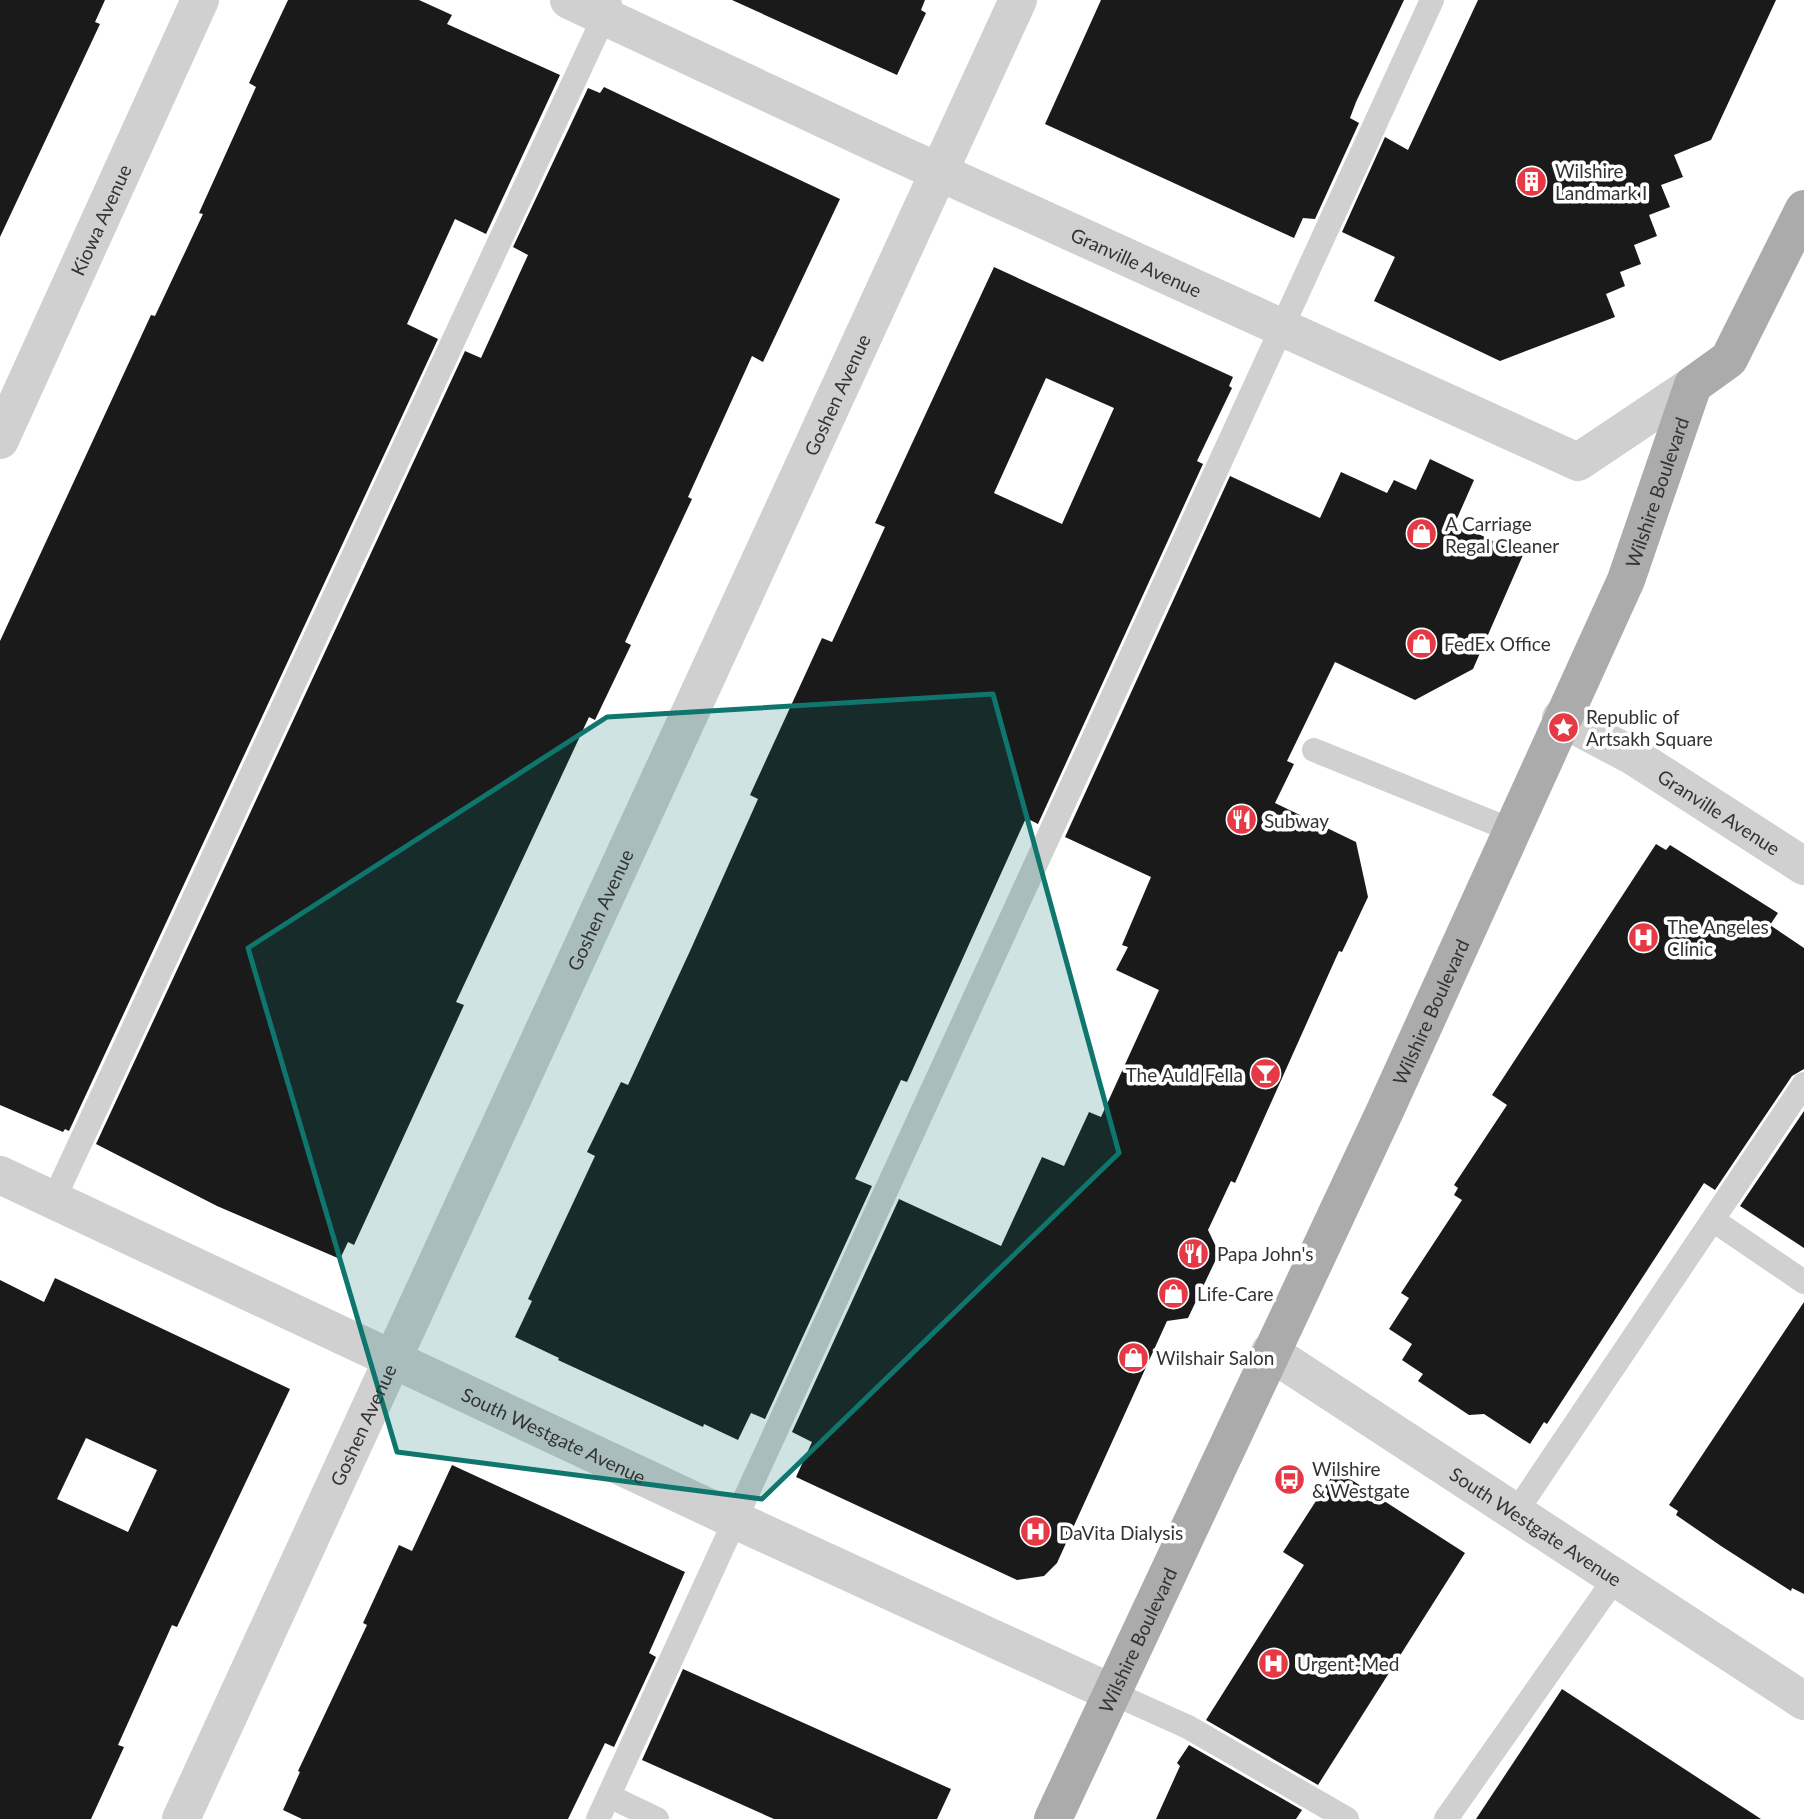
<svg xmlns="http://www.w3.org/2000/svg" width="1804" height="1819" viewBox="0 0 1804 1819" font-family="Lato,sans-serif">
	<rect width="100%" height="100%" fill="#fff"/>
	<!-- building -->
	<g fill="#1a1a1a" fill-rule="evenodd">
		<path d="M0 0H105L95 22 100 24 0 237Z"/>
		<path d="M288 0H419L452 15 447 24 560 75 486 234 455 219 407 324 438 339 69 1131 65 1129 63 1132 0 1105V641L151 315 155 316 203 214 199 213 256 87 249 83Z"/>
		<path d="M732 0H925L921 10 926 13 897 75Z"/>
		<path d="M1101 0H1404L1356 102 1350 118 1359 123 1315 219 1303 218 1294 238 1045 124Z"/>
		<path d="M1478 0H1776L1711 140 1674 155 1683 177 1661 185 1670 207 1649 215 1657 236 1634 245 1641 264 1620 272 1625 286 1606 294 1615 317 1500 361 1374 301 1395 257 1342 232 1385 137 1408 150Z"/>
		<path d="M604 87 840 199 763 362 752 356 688 497 692 499 625 642 631 645 595 720 589 717 456 1002 464 1005 354 1245 348 1242 340 1259 217 1206 96 1144 465 351 481 358 528 255 513 247 588 88 600 93Z"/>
		<path d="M994 267 1233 377 1229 386 1232 388 1197 461 1203 464 1038 824 1026 818 907 1082 901 1080 855 1179 872 1186 765 1419 751 1413 738 1440 704 1424 703 1427 558 1360 559 1358 515 1337 532 1301 528 1299 595 1156 587 1152 621 1082 628 1085 690 951 758 799 750 795 822 638 832 642 885 527 875 523ZM1046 378 1114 408 1062 524 994 493Z"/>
		<path d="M1430 459 1474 480 1455 523 1523 555 1473 669 1415 700 1335 662 1287 761 1294 764 1275 803 1356 842 1368 897 1342 952 1339 951 1235 1183 1231 1181 1208 1230 1219 1253 1188 1318 1167 1321 1057 1563 1044 1576 1017 1580 796 1477 812 1442 792 1432 899 1199 1001 1246 1042 1157 1064 1166 1089 1112 1101 1117 1159 990 1116 970 1128 947 1122 945 1151 877 1065 837 1230 476 1320 518 1341 472 1387 493 1394 480 1416 490Z"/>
		<path d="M1656 844 1666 850 1670 845 1778 913 1770 925 1804 948V1069L1792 1076 1715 1190 1704 1183 1547 1424 1544 1422 1530 1444 1484 1414 1469 1415 1418 1381 1423 1374 1402 1360 1412 1344 1389 1329 1409 1298 1401 1293 1462 1200 1454 1195 1458 1188 1454 1185 1507 1105 1492 1095Z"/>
		<path d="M1804 1111V1248L1740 1206Z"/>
		<path d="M55 1278 290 1389 177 1627 172 1625 118 1745 124 1747 91 1819H0V1280L44 1302ZM86 1438 157 1470 128 1532 57 1499Z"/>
		<path d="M1804 1302V1594L1792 1588 1791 1591 1721 1546 1676 1515 1678 1511 1669 1505Z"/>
		<path d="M452 1465 685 1572 649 1653 656 1657 614 1747 605 1743 568 1819H302L283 1810 300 1772 298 1771 367 1625 363 1623 399 1545 412 1551Z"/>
		<path d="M1336 1470 1465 1553 1318 1785 1206 1720 1304 1565 1283 1552Z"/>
		<path d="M683 1669 951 1789 937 1819H774L642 1760Z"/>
		<path d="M1562 1689 1761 1819H1476Z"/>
		<path d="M1189 1745 1302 1810 1296 1819H1156L1180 1766 1177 1763Z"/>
	</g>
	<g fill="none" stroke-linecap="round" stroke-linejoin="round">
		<!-- lane -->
		<g stroke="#d0d0d0" stroke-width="24">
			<path d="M1314 750 1511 830"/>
			<path d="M54 1199 610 4"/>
			<path d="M1713 1220 1804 1282"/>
			<path d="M1516 1512 1804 1084"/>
			<path d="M1110 1692 1188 1727 1347 1819"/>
			<path d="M609 1796 657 1819"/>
			<path d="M598 1819 1432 0"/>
			<path d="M1446 1819 1616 1577"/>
		</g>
		<!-- street -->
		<g stroke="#d0d0d0" stroke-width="38">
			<path id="s1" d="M569 0 886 148 1578 462 1693 385"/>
			<path id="s2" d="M0 440 200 0"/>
			<path id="s3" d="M1561 718 1633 756 1804 866"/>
			<path id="s4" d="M0 1175 733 1519 1110 1692"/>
			<path id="s5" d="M1270 1352 1804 1701"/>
			<path id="s6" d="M181 1819 1018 0"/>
		</g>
		<!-- primary -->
		<path stroke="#ababab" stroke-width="38" id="s7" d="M1053 1819 1384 1113 1626 580 1693 385 1729 359 1804 209"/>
	</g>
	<!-- marked area -->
	<path fill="#0f766e" fill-opacity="0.2" stroke="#0f766e" stroke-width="5" stroke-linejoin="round" d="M993 694 1119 1153 762 1499 397 1452 248 948 607 717Z"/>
	<!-- icons -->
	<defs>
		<symbol id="building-disc" viewBox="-11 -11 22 22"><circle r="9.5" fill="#e63946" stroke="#fff"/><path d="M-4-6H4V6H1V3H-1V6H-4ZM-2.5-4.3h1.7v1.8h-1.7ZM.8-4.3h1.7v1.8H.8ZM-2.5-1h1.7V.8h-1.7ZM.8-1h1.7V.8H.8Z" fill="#fff"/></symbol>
		<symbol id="shop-disc" viewBox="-11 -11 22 22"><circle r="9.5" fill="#e63946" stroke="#fff"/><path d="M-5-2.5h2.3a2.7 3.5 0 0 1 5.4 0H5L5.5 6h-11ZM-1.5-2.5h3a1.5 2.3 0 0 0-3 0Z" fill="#fff"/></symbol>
		<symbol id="sight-disc" viewBox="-11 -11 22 22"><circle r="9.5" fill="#e63946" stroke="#fff"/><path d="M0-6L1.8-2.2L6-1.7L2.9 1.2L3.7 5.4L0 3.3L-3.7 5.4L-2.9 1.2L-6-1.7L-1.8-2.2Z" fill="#fff"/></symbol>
		<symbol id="restaurant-disc" viewBox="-11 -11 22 22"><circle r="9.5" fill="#e63946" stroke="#fff"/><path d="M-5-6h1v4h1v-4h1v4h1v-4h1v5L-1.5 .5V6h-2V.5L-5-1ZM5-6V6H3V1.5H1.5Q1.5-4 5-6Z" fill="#fff"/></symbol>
		<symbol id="hospital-disc" viewBox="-11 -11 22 22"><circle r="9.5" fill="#e63946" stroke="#fff"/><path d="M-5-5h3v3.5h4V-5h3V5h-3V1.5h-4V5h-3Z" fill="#fff"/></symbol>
		<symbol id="bar-disc" viewBox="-11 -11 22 22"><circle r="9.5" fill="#e63946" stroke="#fff"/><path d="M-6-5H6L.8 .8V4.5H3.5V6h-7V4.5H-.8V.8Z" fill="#fff"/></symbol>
		<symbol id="bus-disc" viewBox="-11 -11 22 22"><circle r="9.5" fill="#e63946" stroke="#fff"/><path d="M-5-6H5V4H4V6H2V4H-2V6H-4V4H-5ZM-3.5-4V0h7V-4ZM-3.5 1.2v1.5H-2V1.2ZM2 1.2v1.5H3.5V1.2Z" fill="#fff"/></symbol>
	</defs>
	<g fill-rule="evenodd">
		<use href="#building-disc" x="1514" y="164" width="35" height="35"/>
		<use href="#shop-disc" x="1404" y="516" width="35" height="35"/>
		<use href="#shop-disc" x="1404" y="626" width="35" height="35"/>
		<use href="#sight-disc" x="1546" y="710" width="35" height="35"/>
		<use href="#restaurant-disc" x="1224" y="802" width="35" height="35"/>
		<use href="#hospital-disc" x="1626" y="920" width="35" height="35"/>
		<use href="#bar-disc" x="1248" y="1056" width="35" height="35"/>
		<use href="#restaurant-disc" x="1176" y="1236" width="35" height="35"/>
		<use href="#shop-disc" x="1156" y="1276" width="35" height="35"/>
		<use href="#shop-disc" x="1116" y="1340" width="35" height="35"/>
		<use href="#bus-disc" x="1272" y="1462" width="35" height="35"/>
		<use href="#hospital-disc" x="1018" y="1514" width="35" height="35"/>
		<use href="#hospital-disc" x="1256" y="1646" width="35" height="35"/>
	</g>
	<g text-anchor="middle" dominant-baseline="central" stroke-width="7" stroke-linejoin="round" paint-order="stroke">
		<!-- poi labels -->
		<g font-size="19" fill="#333" stroke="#fff" text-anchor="start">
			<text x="1555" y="170">Wilshire<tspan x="1555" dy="22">Landmark I</tspan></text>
			<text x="1445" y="523">A Carriage<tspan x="1445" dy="22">Regal Cleaner</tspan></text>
			<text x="1444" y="643">FedEx Office</text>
			<text x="1586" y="716">Republic of<tspan x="1586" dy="22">Artsakh Square</tspan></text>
			<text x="1264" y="820">Subway</text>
			<text x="1667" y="926">The Angeles<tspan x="1667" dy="22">Clinic</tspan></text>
			<text x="1243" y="1074" text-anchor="end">The Auld Fella</text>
			<text x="1217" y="1253">Papa John's</text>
			<text x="1197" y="1293">Life-Care</text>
			<text x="1156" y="1357">Wilshair Salon</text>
			<text x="1312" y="1468">Wilshire<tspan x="1312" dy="22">&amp; Westgate</tspan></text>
			<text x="1059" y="1532">DaVita Dialysis</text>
			<text x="1297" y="1663">Urgent-Med</text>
		</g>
		<!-- street labels -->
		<g font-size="19" fill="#333" stroke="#fff">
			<text stroke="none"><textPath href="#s2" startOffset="242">Kiowa Avenue</textPath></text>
			<text stroke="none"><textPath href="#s1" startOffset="625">Granville Avenue</textPath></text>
			<text stroke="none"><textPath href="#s6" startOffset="1568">Goshen Avenue</textPath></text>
			<text stroke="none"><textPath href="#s7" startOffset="1458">Wilshire Boulevard</textPath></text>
			<text stroke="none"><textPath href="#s3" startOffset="184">Granville Avenue</textPath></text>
			<text stroke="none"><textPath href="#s6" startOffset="1001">Goshen Avenue</textPath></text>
			<text stroke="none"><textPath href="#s7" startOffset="891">Wilshire Boulevard</textPath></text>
			<text stroke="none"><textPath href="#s6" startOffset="434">Goshen Avenue</textPath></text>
			<text stroke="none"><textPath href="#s4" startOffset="612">South Westgate Avenue</textPath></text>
			<text stroke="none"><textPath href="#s5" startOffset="318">South Westgate Avenue</textPath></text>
			<text stroke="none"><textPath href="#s7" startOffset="198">Wilshire Boulevard</textPath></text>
		</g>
	</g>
</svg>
